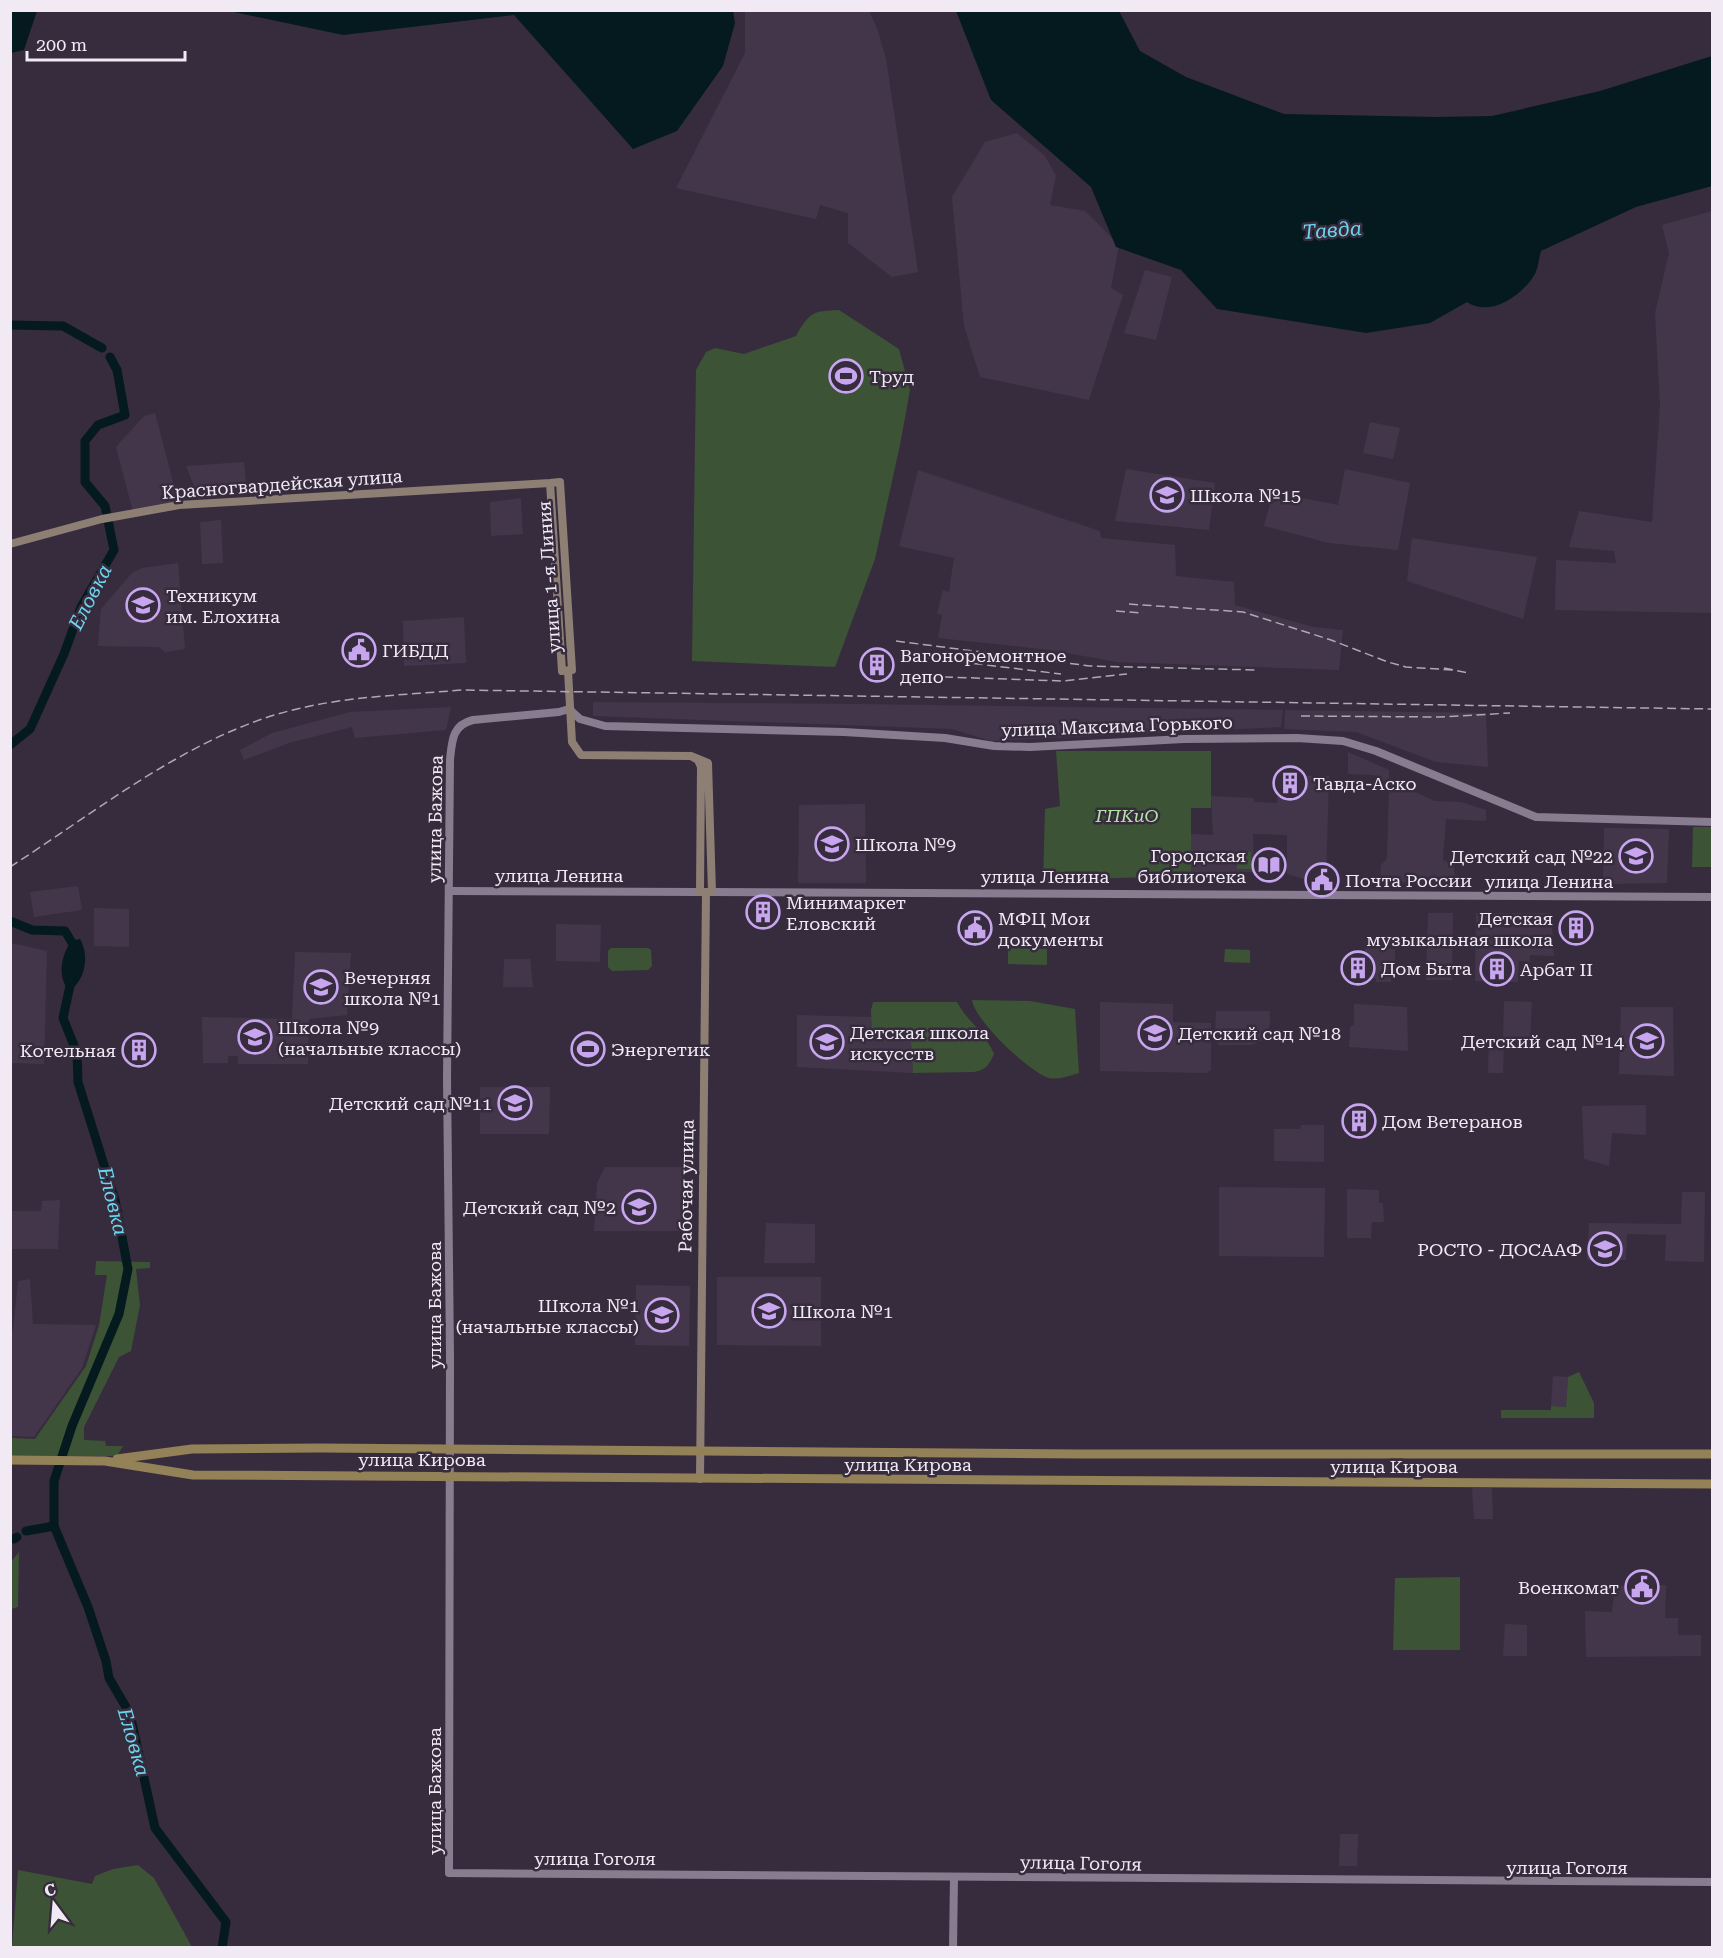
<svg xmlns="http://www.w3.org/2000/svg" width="1723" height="1958" viewBox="0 0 1723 1958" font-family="'Roboto Serif',serif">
	<rect width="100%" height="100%" fill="#372c3d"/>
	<!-- built -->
	<g fill="#43364b">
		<path d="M745 11H869L877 28 886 59 918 272 892 277 848 243V213L820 205 816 219 676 188 745 53Z"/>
		<path d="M1017 133 1045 156 1056 176 1050 205 1085 211 1119 245 1111 288 1123 295 1089 400 980 377 964 326 952 197 985 142Z"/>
		<path d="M1712 211V613L1555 610 1556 560 1616 563 1614 551 1569 547 1579 511 1652 522 1660 405 1655 313 1669 253 1662 225Z"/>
		<path d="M1145 270 1172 277 1156 340 1124 333Z"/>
		<path d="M155 413 178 501 133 512 116 447 144 416Z"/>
		<path d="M1370 422 1400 428 1393 459 1363 453Z"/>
		<path d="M244 462 247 490 197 493 186 466Z"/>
		<path d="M1126 469 1215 483 1209 530 1115 521Z"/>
		<path d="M1345 469 1410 483 1398 550 1329 543 1264 526 1270 504 1292 496 1338 505Z"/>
		<path d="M918 470 1100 531 1101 538 1175 545 1176 576 1234 582 1235 605 1313 627 1343 630 1339 670 1117 662 1050 650 938 638 942 615 937 614 943 590 949 592 954 558 899 546Z"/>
		<path d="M521 498 523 534 491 536 490 502Z"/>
		<path d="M221 520 223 563 202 564 200 522Z"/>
		<path d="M1412 538 1537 557 1523 619 1407 581Z"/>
		<path d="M178 563 185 649 165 652 159 647 98 646 101 609 132 573 142 568Z"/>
		<path d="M464 617 466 663 404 666 403 621Z"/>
		<path d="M593 702 857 704 1283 710 1281 727 991 741 952 729 593 716Z"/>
		<path d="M451 707 446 730 355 738 352 727 289 743 244 760 240 750 272 733 350 712Z"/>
		<path d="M1285 710 1486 713 1488 767 1436 762 1356 732 1284 729Z"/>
		<path d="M1348 752 1389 770V780L1435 801 1461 802 1486 810V821L1446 819 1443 860 1454 866 1455 885 1380 881 1381 865 1387 859 1389 787 1374 775 1348 774Z"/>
		<path d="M1279 775 1329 776 1326 880H1308L1287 874V835L1253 834 1254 872H1191V834L1213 835 1211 796 1254 798V802L1277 803Z"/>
		<path d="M865 804 866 883H798L799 805Z"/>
		<path d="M1604 828 1669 829 1667 883 1603 884Z"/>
		<path d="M78 886 82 910 34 917 30 892Z"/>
		<path d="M94 908 129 909V947L94 946Z"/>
		<path d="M1428 913H1453L1452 980H1426Z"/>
		<path d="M1476 913H1551L1554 956 1530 955V962L1519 961 1518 982 1475 981Z"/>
		<path d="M556 924 601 925 600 962 556 961Z"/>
		<path d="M11 943 47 951 44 1064 11 1063Z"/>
		<path d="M1365 947 1395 949V968L1391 969V982H1376V978H1366Z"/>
		<path d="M295 952 351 953 347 1015 309 1019 308 1064H238V1056H228V1063H203L202 1017 292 1019Z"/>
		<path d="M504 959H530L533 987H503Z"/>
		<path d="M1504 1001 1532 1002 1530 1039H1504L1503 1073H1488L1489 1039H1503Z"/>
		<path d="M1100 1002 1173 1004V1022L1211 1023V1070L1206 1073 1100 1071Z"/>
		<path d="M1354 1004 1407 1007 1408 1051 1349 1047 1350 1027 1354 1025Z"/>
		<path d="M1621 1007H1673L1674 1076 1619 1074Z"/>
		<path d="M1216 1011H1270L1269 1038 1251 1045H1218L1215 1037Z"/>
		<path d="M797 1015 871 1017 872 1040 911 1042 913 1073 797 1067Z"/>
		<path d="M130 1042 151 1043V1062L129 1061Z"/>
		<path d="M480 1087H550L549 1134H480Z"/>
		<path d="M1646 1105V1135L1612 1133 1609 1166 1584 1159 1582 1106Z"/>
		<path d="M1301 1125H1324V1162L1274 1161V1129H1300Z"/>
		<path d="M605 1167H684L683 1231H594L597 1183Z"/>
		<path d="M1219 1187 1325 1188 1324 1257 1219 1256Z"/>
		<path d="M1347 1189 1379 1190V1203H1383L1384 1222H1372L1371 1238H1347Z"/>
		<path d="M1682 1192H1705L1704 1262 1665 1261 1666 1235 1627 1234 1626 1260H1587L1589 1223 1681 1224Z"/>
		<path d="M60 1200 58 1249H12V1211H41L42 1201Z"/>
		<path d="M766 1223 815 1224V1263H764Z"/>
		<path d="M717 1277H821V1346L717 1345Z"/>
		<path d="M30 1279 33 1324 96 1325 82 1368 34 1437 11 1436V1331L13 1330 18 1281Z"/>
		<path d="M636 1285 690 1286 689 1346 635 1345Z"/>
		<path d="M1553 1376 1568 1377 1566 1407 1551 1406Z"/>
		<path d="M1472 1488H1492L1493 1519H1474Z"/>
		<path d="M1666 1585 1665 1618H1678V1635H1701V1656L1586 1657 1585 1611 1612 1612 1615 1586Z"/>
		<path d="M1505 1624 1527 1625V1656H1503Z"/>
		<path d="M1340 1834H1358L1357 1866H1339Z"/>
	</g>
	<!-- green -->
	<g fill="#3c5335">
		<path d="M839 310 899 349 910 390 900 445 875 559 835 667 692 661 696 370 706 352 715 348 744 354 796 336C809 313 812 311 839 310Z"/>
		<path d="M1056 751H1211V808H1191V879L1153 877 1043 880 1045 809 1060 806Z"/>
		<path d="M1693 827H1712V867H1692Z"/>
		<rect x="1237" y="852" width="14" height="17"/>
		<path d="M611 948H648L651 950 652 966 648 970 612 971 608 967V951Z"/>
		<path d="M1008 948 1047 949V965L1008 964Z"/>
		<path d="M1225 949 1250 950V963L1224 962Z"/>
		<path d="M972 1000 1030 1001 1075 1009 1079 1073C1069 1076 1056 1081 1046 1077 1026 1068 975 1021 972 1000Z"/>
		<path d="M873 1002H957C969 1024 984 1030 994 1054 989 1065 986 1070 974 1072L913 1073 911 1042 872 1040 871 1010Z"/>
		<rect x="580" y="1035" width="15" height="28"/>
		<path d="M96 1261 150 1262V1268L136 1269 140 1305 131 1351 119 1357 84 1427V1440L105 1441 106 1446H123L117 1456 11 1457V1438L35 1439 86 1366 99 1325 107 1275H95Z"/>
		<path d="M1579 1372 1594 1403V1418H1501V1410H1551V1406L1566 1407 1568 1377Z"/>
		<path d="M19 1552 18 1607 11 1609V1562Z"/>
		<path d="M1460 1577V1650H1393L1395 1578Z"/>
		<path d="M138 1865 154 1878 192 1947H12L18 1870 92 1884 95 1876 113 1869Z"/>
	</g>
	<!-- water -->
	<g fill="#051a1f">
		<path d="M10 11H37L24 50 11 53Z"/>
		<path d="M733 11 735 23 723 66 677 131 633 149 514 15 343 35 229 11Z"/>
		<path d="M956 11H1119L1140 51 1186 77 1284 114 1437 117 1492 116 1600 91 1712 56V186L1636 207 1541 251C1539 258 1538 268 1535 274 1523 295 1490 318 1467 302L1430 323 1366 333 1217 309 1181 270 1116 247 1091 187 991 100Z"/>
		<path d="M80 939C90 956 85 981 69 991 57 977 61 956 71 941Z"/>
	</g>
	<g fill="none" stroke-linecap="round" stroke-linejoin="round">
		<!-- river -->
		<g stroke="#051a1f" stroke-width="9">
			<path d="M10 325 63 326 102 348"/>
			<path d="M10 745 30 729 64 654 81 607 114 550 105 506 85 482V441L98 425 125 415 117 370 110 357"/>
			<path d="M10 921 32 930 65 931 77 951"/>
			<path d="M71 981 63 1018 77 1053 78 1082 115 1200 128 1269 119 1314 72 1426 54 1481V1526L88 1607 106 1661 109 1678 130 1714 155 1828 226 1922 222 1948"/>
			<path d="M26 1531 54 1526"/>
			<path d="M14 1539 17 1537"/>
		</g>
		<!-- tertiary -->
		<g stroke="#887c90" stroke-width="8">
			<path d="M1712 822 1536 817 1376 751 1343 741 1297 738 1184 739 1030 747 994 746 945 738 844 732 605 726 580 719 569 709 559 712 473 720C452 725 452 741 450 760L447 1078 450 1355 449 1873 1712 1882"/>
			<path d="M450 891 700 892"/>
			<path d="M712 892 1712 897"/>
			<path d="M953 1948 954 1877"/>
		</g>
		<!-- secondary -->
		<g stroke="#8e7f74" stroke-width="8">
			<path d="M10 544 102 519 179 505 550 483 560 482 572 670 562 671 550 483"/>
			<path d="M568 671 572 742 581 755 691 756 708 763 712 892H700L701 767 698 760 691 756"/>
			<path d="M700 1479 706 892"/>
		</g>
		<!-- primary -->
		<g stroke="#938157" stroke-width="9">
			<path d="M117 1459 192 1449 320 1448 1081 1454H1712"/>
			<path d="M10 1460 105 1461 193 1475 1712 1484"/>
		</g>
		<!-- rail -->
		<g stroke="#b0a8b5" stroke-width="1.5" stroke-dasharray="9 4.5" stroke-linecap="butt">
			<path d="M1129 604 1243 612 1331 640 1388 662 1406 667 1453 670"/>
			<path d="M1116 611 1143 613"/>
			<path d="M896 641 1090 666 1258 670"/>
			<path d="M920 657 1061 674"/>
			<path d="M1444 668 1468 673"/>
			<path d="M917 676 1063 681 1127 674"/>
			<path d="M1301 716 1439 717 1510 713"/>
			<path d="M10 867C99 810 193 733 297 709 350 696 406 695 461 690L1712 709"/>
		</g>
	</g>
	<!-- icons -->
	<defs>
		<symbol id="stadium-ring" viewBox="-11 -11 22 22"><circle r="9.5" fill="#372c3d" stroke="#c8a6ef" stroke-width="1.5"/><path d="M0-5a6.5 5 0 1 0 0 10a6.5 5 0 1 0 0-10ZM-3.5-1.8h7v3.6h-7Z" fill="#c8a6ef"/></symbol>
		<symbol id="school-ring" viewBox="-11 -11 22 22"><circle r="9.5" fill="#372c3d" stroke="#c8a6ef" stroke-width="1.5"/><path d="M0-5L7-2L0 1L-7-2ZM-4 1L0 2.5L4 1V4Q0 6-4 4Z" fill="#c8a6ef"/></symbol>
		<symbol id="university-ring" viewBox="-11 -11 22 22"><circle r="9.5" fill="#372c3d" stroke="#c8a6ef" stroke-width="1.5"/><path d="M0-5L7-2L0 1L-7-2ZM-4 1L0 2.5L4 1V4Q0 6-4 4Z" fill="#c8a6ef"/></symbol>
		<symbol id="civic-ring" viewBox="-11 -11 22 22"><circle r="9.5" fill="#372c3d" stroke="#c8a6ef" stroke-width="1.5"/><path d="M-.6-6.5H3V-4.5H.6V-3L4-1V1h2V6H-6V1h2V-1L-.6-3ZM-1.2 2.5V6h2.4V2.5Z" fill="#c8a6ef"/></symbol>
		<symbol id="building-ring" viewBox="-11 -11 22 22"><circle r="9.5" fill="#372c3d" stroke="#c8a6ef" stroke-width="1.5"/><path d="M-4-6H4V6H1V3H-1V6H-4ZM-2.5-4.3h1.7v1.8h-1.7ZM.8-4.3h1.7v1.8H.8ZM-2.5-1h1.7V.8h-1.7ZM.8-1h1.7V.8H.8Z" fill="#c8a6ef"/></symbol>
		<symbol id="library-ring" viewBox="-11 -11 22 22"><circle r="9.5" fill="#372c3d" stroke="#c8a6ef" stroke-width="1.5"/><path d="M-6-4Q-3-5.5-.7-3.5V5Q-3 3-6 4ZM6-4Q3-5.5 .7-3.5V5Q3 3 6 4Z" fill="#c8a6ef"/></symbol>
	</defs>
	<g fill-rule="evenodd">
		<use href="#stadium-ring" x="827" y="357" width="38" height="38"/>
		<use href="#school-ring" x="1148" y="476" width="38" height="38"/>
		<use href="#university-ring" x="124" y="586" width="38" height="38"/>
		<use href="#civic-ring" x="340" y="631" width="38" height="38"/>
		<use href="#building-ring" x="858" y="646" width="38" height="38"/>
		<use href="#building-ring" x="1271" y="764" width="38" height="38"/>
		<use href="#school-ring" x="813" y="825" width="38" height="38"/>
		<use href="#school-ring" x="1617" y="837" width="38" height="38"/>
		<use href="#library-ring" x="1250" y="846" width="38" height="38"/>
		<use href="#civic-ring" x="1303" y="861" width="38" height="38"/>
		<use href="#building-ring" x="744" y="893" width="38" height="38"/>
		<use href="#civic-ring" x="956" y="909" width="38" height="38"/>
		<use href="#building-ring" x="1557" y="909" width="38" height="38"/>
		<use href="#building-ring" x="1339" y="949" width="38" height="38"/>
		<use href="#building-ring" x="1478" y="950" width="38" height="38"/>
		<use href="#school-ring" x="302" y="968" width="38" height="38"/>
		<use href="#school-ring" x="1136" y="1014" width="38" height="38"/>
		<use href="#school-ring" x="236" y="1018" width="38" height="38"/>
		<use href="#school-ring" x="1628" y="1022" width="38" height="38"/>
		<use href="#school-ring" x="808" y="1023" width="38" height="38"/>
		<use href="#stadium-ring" x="569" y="1030" width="38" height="38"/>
		<use href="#building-ring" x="120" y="1031" width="38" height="38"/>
		<use href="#school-ring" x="496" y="1084" width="38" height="38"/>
		<use href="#building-ring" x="1340" y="1102" width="38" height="38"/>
		<use href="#school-ring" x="620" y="1188" width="38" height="38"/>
		<use href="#school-ring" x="1586" y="1230" width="38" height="38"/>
		<use href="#school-ring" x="750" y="1292" width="38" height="38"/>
		<use href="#school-ring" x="643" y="1296" width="38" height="38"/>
		<use href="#civic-ring" x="1623" y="1568" width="38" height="38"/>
	</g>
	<g text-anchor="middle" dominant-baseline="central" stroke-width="5" stroke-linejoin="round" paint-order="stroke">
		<!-- poi labels -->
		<g font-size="18" fill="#f1eaf5" stroke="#372c3d" text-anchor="start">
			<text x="869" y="376">Труд</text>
			<text x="1190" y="495">Школа №15</text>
			<text x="166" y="595">Техникум<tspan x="166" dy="21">им. Елохина</tspan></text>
			<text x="382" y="650">ГИБДД</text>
			<text x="900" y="655">Вагоноремонтное<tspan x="900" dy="21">депо</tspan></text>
			<text x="1313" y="783">Тавда-Аско</text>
			<text x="855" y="844">Школа №9</text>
			<text x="1246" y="855" text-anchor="end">Городская<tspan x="1246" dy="21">библиотека</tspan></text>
			<text x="1613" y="856" text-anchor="end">Детский сад №22</text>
			<text x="1345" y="880">Почта России</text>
			<text x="786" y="902">Минимаркет<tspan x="786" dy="21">Еловский</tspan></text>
			<text x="998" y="918">МФЦ Мои<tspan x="998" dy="21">документы</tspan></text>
			<text x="1553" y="918" text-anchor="end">Детская<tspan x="1553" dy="21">музыкальная школа</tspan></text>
			<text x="1381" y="968">Дом Быта</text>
			<text x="1520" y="969">Арбат II</text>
			<text x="344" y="977">Вечерняя<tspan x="344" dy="21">школа №1</tspan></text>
			<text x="278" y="1027">Школа №9<tspan x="278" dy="21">(начальные классы)</tspan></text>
			<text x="850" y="1032">Детская школа<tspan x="850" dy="21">искусств</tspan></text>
			<text x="1178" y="1033">Детский сад №18</text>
			<text x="1624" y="1041" text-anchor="end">Детский сад №14</text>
			<text x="611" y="1049">Энергетик</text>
			<text x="116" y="1050" text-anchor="end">Котельная</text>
			<text x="492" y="1103" text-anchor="end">Детский сад №11</text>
			<text x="1382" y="1121">Дом Ветеранов</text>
			<text x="616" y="1207" text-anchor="end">Детский сад №2</text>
			<text x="1582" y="1249" text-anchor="end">РОСТО - ДОСААФ</text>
			<text x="639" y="1305" text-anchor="end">Школа №1<tspan x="639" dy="21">(начальные классы)</tspan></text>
			<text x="792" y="1311">Школа №1</text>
			<text x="1619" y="1587" text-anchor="end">Военкомат</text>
		</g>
		<!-- street labels -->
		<g font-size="18" fill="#f1eaf5" stroke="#372c3d">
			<text transform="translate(282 484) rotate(-4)">Красногвардейская улица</text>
			<text transform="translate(549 577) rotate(-94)">улица 1-я Линия</text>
			<text transform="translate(1117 726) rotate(-2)">улица Максима Горького</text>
			<text transform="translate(435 819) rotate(-89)">улица Бажова</text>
			<text x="559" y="875">улица Ленина</text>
			<text x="1045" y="876">улица Ленина</text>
			<text x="1549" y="881">улица Ленина</text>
			<text transform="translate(686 1186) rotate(-89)">Рабочая улица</text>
			<text transform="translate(434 1305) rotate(-90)">улица Бажова</text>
			<text x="422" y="1459">улица Кирова</text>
			<text x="908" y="1464">улица Кирова</text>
			<text x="1394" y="1466">улица Кирова</text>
			<text transform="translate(434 1791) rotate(-90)">улица Бажова</text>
			<text x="595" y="1858">улица Гоголя</text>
			<text transform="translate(1081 1863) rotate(1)">улица Гоголя</text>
			<text x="1567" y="1867">улица Гоголя</text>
		</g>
		<!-- park labels -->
		<g font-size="18" font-style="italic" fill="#b3e5a3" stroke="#372c3d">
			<text x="1127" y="815">ГПКиО</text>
		</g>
		<!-- water labels -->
		<g font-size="20" font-style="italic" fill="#6cd5ee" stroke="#372c3d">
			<text transform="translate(1332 230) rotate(-4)">Тавда</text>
			<text transform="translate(90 597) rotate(-63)">Еловка</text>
			<text transform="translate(113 1201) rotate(76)">Еловка</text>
			<text transform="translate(134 1742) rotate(74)">Еловка</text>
		</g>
	</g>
	<!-- border -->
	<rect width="1723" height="1958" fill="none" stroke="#f1eaf5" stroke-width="24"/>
	<!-- north arrow -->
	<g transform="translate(54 1904) rotate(344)" stroke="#372c3d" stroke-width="4.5" paint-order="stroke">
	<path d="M0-4.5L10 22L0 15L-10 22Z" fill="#f1eaf5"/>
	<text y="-9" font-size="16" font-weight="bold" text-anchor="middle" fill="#f1eaf5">С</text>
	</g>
	<!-- scale -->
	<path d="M27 51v9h158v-9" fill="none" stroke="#f1eaf5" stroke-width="3"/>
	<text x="36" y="51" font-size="18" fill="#f1eaf5" stroke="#372c3d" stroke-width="4.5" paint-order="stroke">200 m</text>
</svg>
